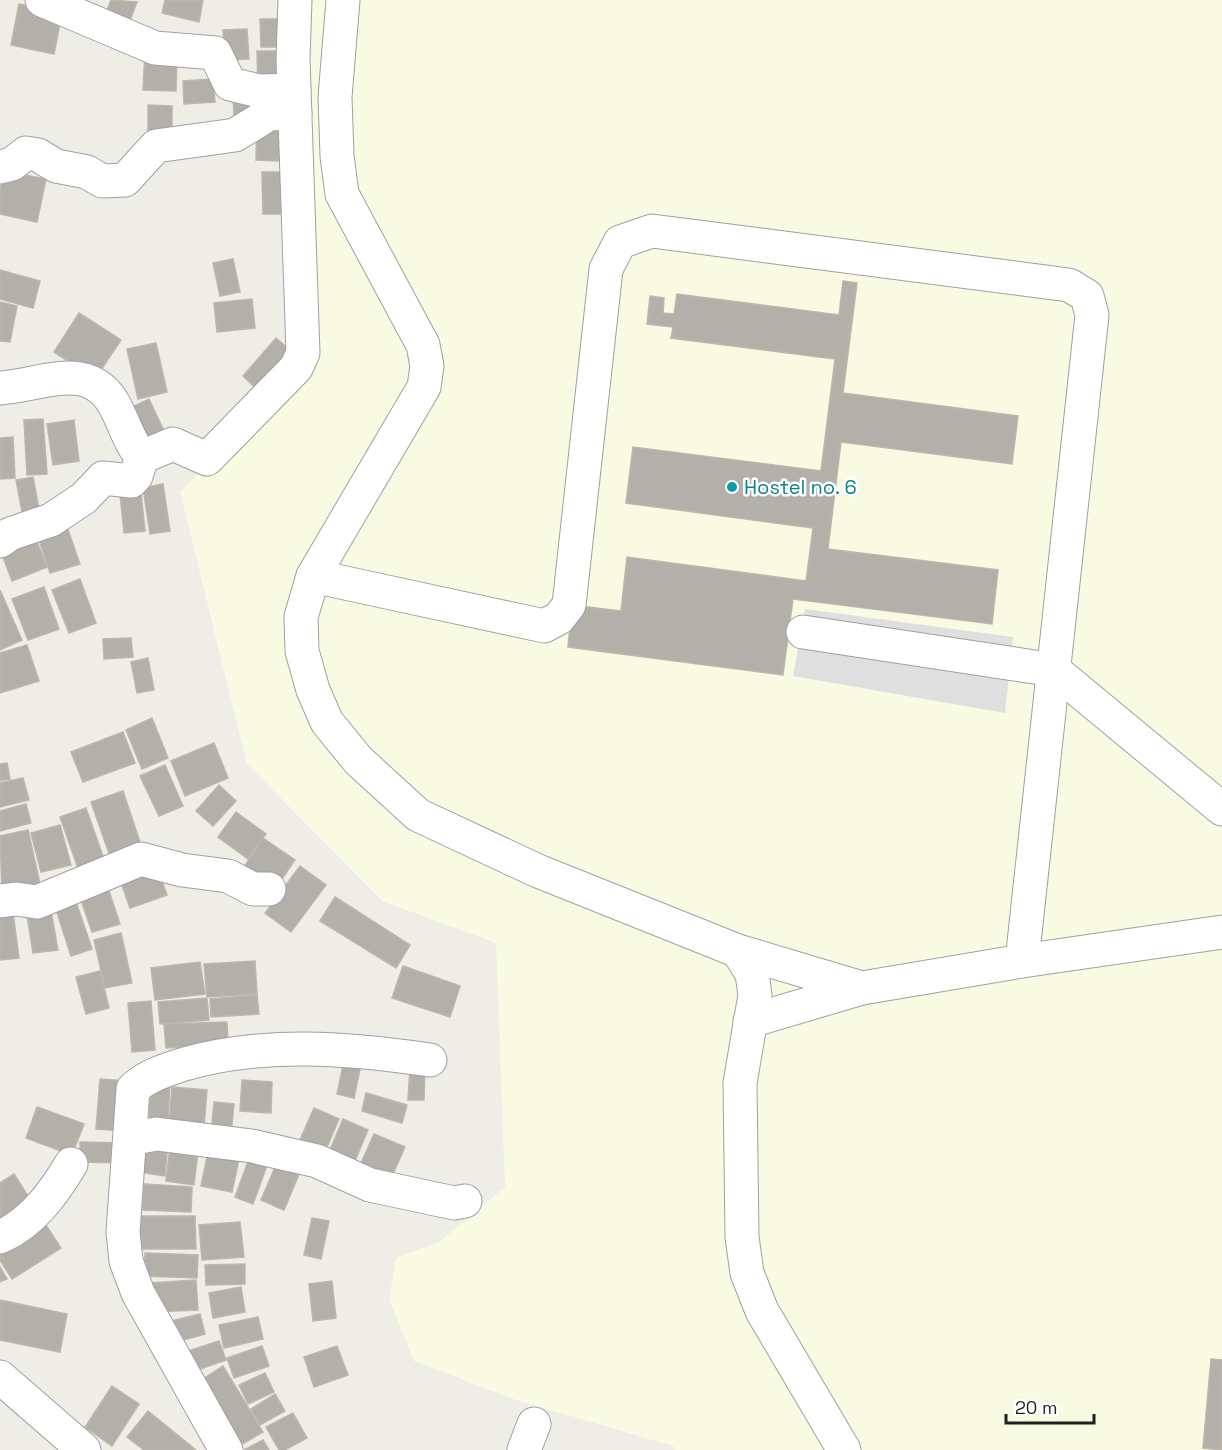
<svg xmlns="http://www.w3.org/2000/svg" width="1222" height="1450" viewBox="0 0 1222 1450" font-family="'Space Grotesk',sans-serif">
	<rect width="100%" height="100%" fill="#eeede6"/>
	<!-- education -->
	<path fill="#f8fbe2" d="M294 0H1222V1450H675L673 1446 516 1400 414 1361 389 1299 396 1258 439 1242 505 1187 496 943 382 901 247 764 180 492 300 370Z"/>
	<!-- parking -->
	<path fill="#dfdfdf" d="M805 609 1013 637 1005 713 793 676Z"/>
	<!-- building -->
	<g fill="#b3afa9" stroke="#beb6aa" stroke-width="1.5">
		<path d="M111 0 137 2 126 31 103 22Z"/>
		<path d="M165 0H203L199 22 162 13Z"/>
		<path d="M19 4 62 13 54 54 11 45Z"/>
		<path d="M260 19H280V47H261Z"/>
		<path d="M247 29 249 59 225 60 223 30Z"/>
		<path d="M257 51H281L282 88H258Z"/>
		<path d="M145 52 177 53 176 91 143 90Z"/>
		<path d="M213 79 215 102 184 104 183 81Z"/>
		<path d="M233 92H251V116H234Z"/>
		<path d="M148 105 172 106V138H148Z"/>
		<path d="M257 121 281 122 280 161 256 160Z"/>
		<path d="M4 171 46 179 37 222 0 214V191Z"/>
		<path d="M262 172H283L284 214H263Z"/>
		<path d="M233 259 240 292 220 296 213 263Z"/>
		<path d="M0 270 40 281 33 308 0 299Z"/>
		<path d="M843 281 857 283 843 393 1018 416 1012 464 841 442 828 549 998 570 992 624 793 599 783 675 568 647 572 605 621 611 627 557 806 581 813 528 626 503 633 447 821 471 835 359 671 338 673 327 647 324 650 296 664 298 663 313 674 314 677 294 839 315Z"/>
		<path d="M252 299 255 328 217 332 214 303Z"/>
		<path d="M0 302 17 306 10 342 0 341Z"/>
		<path d="M79 313 121 340 95 379 54 352Z"/>
		<path d="M276 338 297 356 263 395 243 376Z"/>
		<path d="M156 343 167 392 138 399 127 349Z"/>
		<path d="M149 399 165 433 146 442 130 408Z"/>
		<path d="M43 419 47 474 27 475 24 420Z"/>
		<path d="M74 420 79 461 53 465 47 424Z"/>
		<path d="M13 437 15 478 0 479V438Z"/>
		<path d="M33 477 40 514 23 517 16 480Z"/>
		<path d="M140 483 145 531 124 533 119 485Z"/>
		<path d="M163 484 170 531 150 534 143 488Z"/>
		<path d="M67 527 80 564 50 573 38 537Z"/>
		<path d="M36 539 47 567 12 581 1 552Z"/>
		<path d="M80 579 96 623 69 633 52 590Z"/>
		<path d="M44 587 59 629 28 640 12 599Z"/>
		<path d="M0 590 22 640 0 650Z"/>
		<path d="M131 638 133 657 104 659 103 639Z"/>
		<path d="M27 645 39 681 0 693V653Z"/>
		<path d="M148 658 154 690 137 693 131 662Z"/>
		<path d="M152 718 168 758 142 769 126 730Z"/>
		<path d="M123 732 135 763 83 782 71 752Z"/>
		<path d="M214 743 228 778 185 796 171 761Z"/>
		<path d="M7 763 10 779 0 781V764Z"/>
		<path d="M165 765 183 806 159 816 140 776Z"/>
		<path d="M23 778 29 800 0 807V783Z"/>
		<path d="M219 785 236 801 213 826 196 811Z"/>
		<path d="M123 791 142 848 111 859 91 802Z"/>
		<path d="M26 804 31 823 0 831V811Z"/>
		<path d="M86 808 105 862 79 871 60 817Z"/>
		<path d="M236 812 266 834 248 859 218 837Z"/>
		<path d="M60 825 71 865 41 872 31 833Z"/>
		<path d="M28 830 40 884 2 892 0 836Z"/>
		<path d="M263 838 295 860 275 889 244 867Z"/>
		<path d="M156 864 167 895 130 908 119 877Z"/>
		<path d="M300 866 326 885 291 932 265 913Z"/>
		<path d="M107 885 120 924 92 932 79 894Z"/>
		<path d="M73 893 92 949 71 956 53 900Z"/>
		<path d="M335 897 410 945 396 968 320 921Z"/>
		<path d="M12 905 19 958 0 960V907Z"/>
		<path d="M50 905 58 950 33 953 26 909Z"/>
		<path d="M121 933 132 983 105 988 94 940Z"/>
		<path d="M255 961 257 994 207 997 204 964Z"/>
		<path d="M200 962 205 994 155 1000 151 968Z"/>
		<path d="M403 966 460 986 450 1017 392 998Z"/>
		<path d="M100 971 109 1008 86 1014 76 977Z"/>
		<path d="M257 995 259 1014 211 1017 210 999Z"/>
		<path d="M207 998 209 1020 160 1024 158 1002Z"/>
		<path d="M151 1001 155 1050 132 1052 128 1003Z"/>
		<path d="M227 1022 228 1045 166 1048 164 1024Z"/>
		<path d="M346 1051 363 1055 354 1098 337 1094Z"/>
		<path d="M410 1066H425L424 1100H408Z"/>
		<path d="M100 1079 128 1081 125 1131 96 1129Z"/>
		<path d="M242 1080 272 1082 271 1113 240 1111Z"/>
		<path d="M151 1081 170 1082 168 1125 149 1124Z"/>
		<path d="M172 1087 207 1090 204 1127 169 1124Z"/>
		<path d="M366 1093 407 1105 402 1123 362 1111Z"/>
		<path d="M214 1102 234 1104 231 1134 211 1133Z"/>
		<path d="M37 1107 84 1124 72 1155 26 1138Z"/>
		<path d="M314 1108 339 1119 322 1159 297 1147Z"/>
		<path d="M343 1119 368 1130 352 1168 327 1157Z"/>
		<path d="M374 1134 405 1147 388 1185 357 1172Z"/>
		<path d="M142 1139 168 1143 165 1176 139 1172Z"/>
		<path d="M171 1139 199 1143 194 1185 166 1181Z"/>
		<path d="M80 1142 124 1143 125 1163 80 1162Z"/>
		<path d="M208 1152 239 1159 232 1192 201 1186Z"/>
		<path d="M251 1153 269 1160 253 1204 235 1197Z"/>
		<path d="M279 1158 302 1167 284 1210 261 1200Z"/>
		<path d="M14 1174 33 1204 0 1224V1183Z"/>
		<path d="M144 1184 192 1187 191 1212 142 1210Z"/>
		<path d="M40 1216 61 1248 12 1279 0 1260V1242Z"/>
		<path d="M134 1216H195L196 1249H134Z"/>
		<path d="M312 1218 329 1221 321 1259 304 1255Z"/>
		<path d="M240 1222 244 1257 202 1260 199 1225Z"/>
		<path d="M145 1253 198 1255 197 1278 144 1276Z"/>
		<path d="M245 1264V1284L206 1285 205 1265Z"/>
		<path d="M0 1267 7 1279 0 1282Z"/>
		<path d="M196 1280 198 1310 151 1312 150 1283Z"/>
		<path d="M332 1281 336 1318 313 1321 309 1284Z"/>
		<path d="M241 1287 245 1312 213 1318 209 1293Z"/>
		<path d="M0 1300 67 1314 60 1352 0 1340Z"/>
		<path d="M200 1314 205 1334 169 1344 163 1323Z"/>
		<path d="M258 1317 263 1339 224 1348 219 1325Z"/>
		<path d="M219 1341 226 1360 183 1375 176 1355Z"/>
		<path d="M262 1346 269 1366 234 1378 227 1358Z"/>
		<path d="M337 1346 348 1375 314 1387 304 1357Z"/>
		<path d="M1211 1359 1222 1360V1450L1203 1448Z"/>
		<path d="M223 1366 263 1432 237 1447 198 1382Z"/>
		<path d="M265 1373 274 1392 248 1404 239 1385Z"/>
		<path d="M112 1386 139 1404 112 1446 85 1427Z"/>
		<path d="M275 1394 285 1411 260 1425 251 1409Z"/>
		<path d="M148 1411 196 1450H144L127 1437Z"/>
		<path d="M293 1413 307 1438 285 1450H279L266 1427Z"/>
		<path d="M263 1440 269 1450H244Z"/>
	</g>
	<g fill="none" stroke-linecap="round" stroke-linejoin="round">
		<defs>
			<g id="minor">
				<path d="M42 0 155 48 215 53 230 84 259 91 294 90"/>
				<path d="M343 0 335 97 337 156 342 194 423 345 427 366 424 387 313 576 301 617 302 651 313 690 327 722 358 760 418 815 538 871 738 951 752 974 755 995 740 1083 742 1237 747 1273 762 1311 844 1450"/>
				<path d="M0 167 12 164 26 153 38 155 56 166 87 172 102 181 125 180 156 146 235 135 269 114 295 113"/>
				<path d="M0 388C43 385 91 358 116 408 124 423 131 446 142 457L173 444 207 459 296 368 303 353 293 59 295 0"/>
				<path d="M0 541 10 534 51 520 84 498 103 478 131 481 136 476 142 457"/>
				<path d="M313 576 544 626 559 618 569 605 606 269 620 242 652 231 1069 285 1087 296 1092 315 1022 961"/>
				<path d="M803 632 1054 670 1222 809"/>
				<path d="M0 901 16 899 37 902 141 859 182 870 228 876 253 889H269"/>
				<path d="M738 951 862 988"/>
				<path d="M750 1021 862 988 1022 961 1222 932"/>
				<path d="M130 1139 156 1134 252 1146 317 1161 370 1185 454 1203 465 1201"/>
				<path d="M0 1237C32 1223 54 1193 71 1164"/>
				<path d="M0 1377 84 1450"/>
				<path d="M226 1450 138 1293 126 1261 123 1232 133 1089C146 1076 164 1071 181 1065 263 1041 347 1048 430 1060"/>
				<path d="M524 1450 534 1424"/>
			</g>
		</defs>
		<!-- minor casing -->
		<use href="#minor" stroke="#a0a0a0" stroke-width="35"/>
		<!-- minor -->
		<use href="#minor" stroke="#fff" stroke-width="33"/>
	</g>
	<!-- markers -->
	<circle fill="#0f9aa8" stroke="#fff" stroke-width="2" cx="732" cy="487" r="6"/>
	<g text-anchor="middle" dominant-baseline="central" stroke-width="5" stroke-linejoin="round" paint-order="stroke">
		<!-- culture labels -->
		<g font-size="20" fill="#0d838f" stroke="#fff" text-anchor="start">
			<text x="744" y="487">Hostel no. 6</text>
		</g>
	</g>
	<!-- scale -->
	<path d="M1006 1414v9h88v-9" fill="none" stroke="#1f1f1f" stroke-width="3"/>
	<text x="1015" y="1414" font-size="18" fill="#1f1f1f" stroke="#ffffff" stroke-width="4.5" paint-order="stroke">20 m</text>
</svg>
